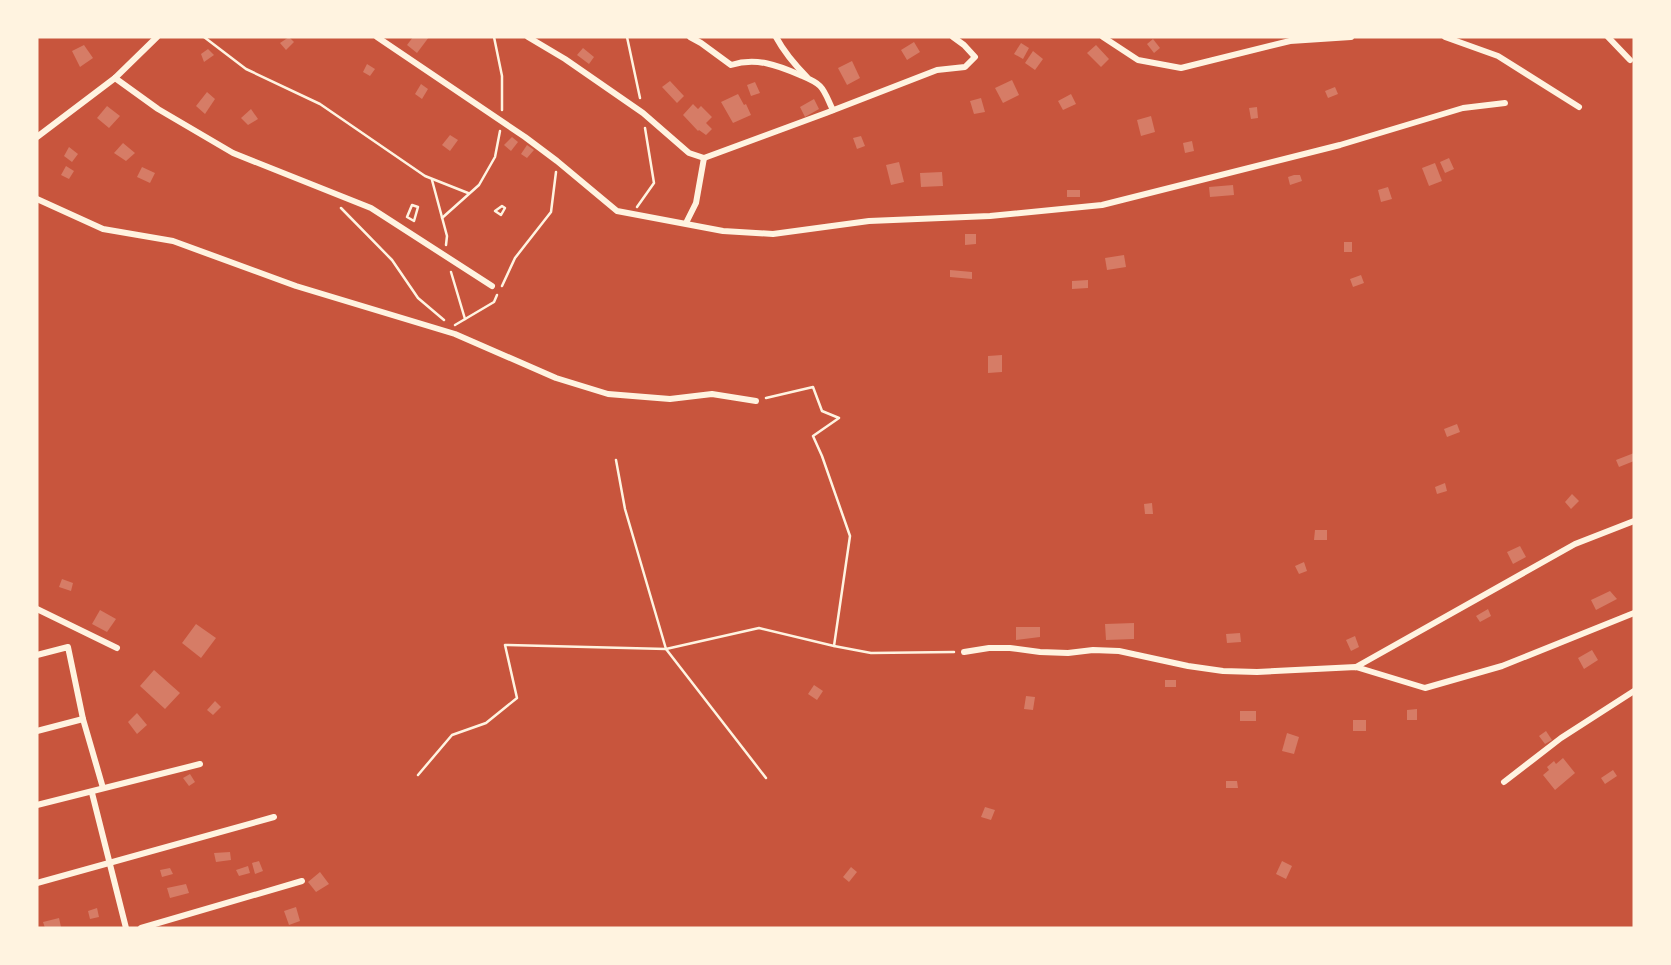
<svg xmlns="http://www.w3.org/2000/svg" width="1671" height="965" viewBox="0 0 1671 965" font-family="'IBM Plex Sans',sans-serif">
	<rect width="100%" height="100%" fill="#c8553d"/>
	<!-- building -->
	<g fill="#d67c66">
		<path d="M289 37 294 42 286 50 280 43Z"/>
		<path d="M413 37H429L417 53 407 45Z"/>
		<path d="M1153 39 1160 48 1154 53 1147 44Z"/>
		<path d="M914 42 920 52 907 60 901 50Z"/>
		<path d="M1021 43 1029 48 1023 59 1014 54Z"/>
		<path d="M84 45 93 58 80 67 72 51Z"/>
		<path d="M1096 45 1109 59 1101 67 1087 53Z"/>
		<path d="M583 48 594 57 589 64 577 55Z"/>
		<path d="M208 49 214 55 204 62 201 54Z"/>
		<path d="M1033 51 1043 59 1035 70 1025 63Z"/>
		<path d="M852 61 860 78 847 85 838 68Z"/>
		<path d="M367 64 375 69 370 76 363 72Z"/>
		<path d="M1012 80 1019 95 1003 103 995 88Z"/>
		<path d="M670 81 684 96 677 103 662 87Z"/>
		<path d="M755 82 760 93 751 96 747 85Z"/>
		<path d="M421 84 428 89 422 99 415 94Z"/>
		<path d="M1335 87 1338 94 1328 98 1325 91Z"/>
		<path d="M207 92 215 99 205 114 196 106Z"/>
		<path d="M738 94 744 105 746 104 751 115 733 123 721 102Z"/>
		<path d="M1071 94 1076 104 1063 110 1058 101Z"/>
		<path d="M981 98 985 112 974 114 970 101Z"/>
		<path d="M814 99 819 109 805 117 800 107Z"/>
		<path d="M693 104 698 109 701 106 712 117 706 123 712 129 706 135 699 130 698 131 683 115Z"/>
		<path d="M107 106 120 116 109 128 97 118Z"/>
		<path d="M1257 107 1258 118 1251 119 1249 108Z"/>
		<path d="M251 109 258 119 248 125 241 118Z"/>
		<path d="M1151 116 1155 132 1141 136 1137 120Z"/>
		<path d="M450 135 458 140 450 151 442 145Z"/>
		<path d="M861 136 865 146 857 149 853 138Z"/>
		<path d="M512 137 518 142 511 151 504 145Z"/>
		<path d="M1192 141 1194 151 1185 153 1183 143Z"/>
		<path d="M123 143 135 153 126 161 114 153Z"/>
		<path d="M527 145 534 150 527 158 521 154Z"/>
		<path d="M69 147 78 154 72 162 64 156Z"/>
		<path d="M1449 158 1454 169 1445 173 1440 162Z"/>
		<path d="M899 162 904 182 891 185 886 165Z"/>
		<path d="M1435 163 1442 181 1429 186 1422 168Z"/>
		<path d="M66 166 74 171 69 179 61 175Z"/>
		<path d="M142 167 155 173 150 183 137 177Z"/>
		<path d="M942 172 943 186 921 187 920 173Z"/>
		<path d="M1294 175H1300L1302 181 1290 185 1288 177Z"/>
		<path d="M1233 185 1234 195 1210 197 1209 187Z"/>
		<path d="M1388 187 1392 199 1381 202 1378 190Z"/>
		<rect x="1067" y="190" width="13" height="7"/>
		<path d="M965 234H976V244L965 245Z"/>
		<rect x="1344" y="242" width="8" height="10"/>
		<path d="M1124 255 1126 267 1107 270 1105 258Z"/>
		<path d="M950 270 972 272V279L950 277Z"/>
		<path d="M1361 275 1364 283 1353 287 1350 279Z"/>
		<path d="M1088 280V288L1072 289V281Z"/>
		<path d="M1002 355V372L988 373V356Z"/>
		<path d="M1457 424 1460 432 1447 437 1444 429Z"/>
		<path d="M1634 453V461L1619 467 1616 460Z"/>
		<path d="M1445 483 1447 491 1437 494 1435 487Z"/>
		<path d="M1572 494 1579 501 1571 509 1565 502Z"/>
		<path d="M1152 503 1153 514H1145L1144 504Z"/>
		<path d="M1315 530H1327V540H1314Z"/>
		<path d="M1520 546 1526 557 1513 564 1507 552Z"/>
		<path d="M1304 562 1307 571 1299 574 1295 566Z"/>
		<path d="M62 579 73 583 71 591 59 587Z"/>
		<path d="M1610 591 1617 599 1596 610 1591 600Z"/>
		<path d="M1488 609 1491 616 1480 622 1476 616Z"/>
		<path d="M100 610 116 619 107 632 92 624Z"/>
		<path d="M1134 623V639L1106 640 1105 624Z"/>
		<path d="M196 624 216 638 201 658 182 643Z"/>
		<path d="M1016 627H1040V637L1016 640Z"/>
		<path d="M1240 633 1241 642 1227 643 1226 634Z"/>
		<path d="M1355 636 1359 647 1351 651 1346 640Z"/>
		<path d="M1592 650 1598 660 1584 669 1578 658Z"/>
		<path d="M154 670 180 693 165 709 140 686Z"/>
		<rect x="1165" y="680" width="11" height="7"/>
		<path d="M814 685 823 691 817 700 808 694Z"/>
		<path d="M1026 696 1035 697 1033 710 1024 709Z"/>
		<path d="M215 701 221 707 213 715 207 710Z"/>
		<path d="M1417 709V720H1407V710Z"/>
		<rect x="1240" y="711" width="16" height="10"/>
		<path d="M137 713 147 725 137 734 128 722Z"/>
		<rect x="1353" y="720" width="13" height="11"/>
		<path d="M1546 731 1552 740 1545 744 1539 736Z"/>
		<path d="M1287 733 1299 737 1294 754 1282 751Z"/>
		<path d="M1563 758 1575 773 1555 790 1543 775 1549 770 1547 767 1554 761 1556 764Z"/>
		<path d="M1613 770 1617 776 1605 784 1601 778Z"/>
		<path d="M190 774 195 782 189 786 183 778Z"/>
		<path d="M1226 781H1237L1238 788H1226Z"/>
		<path d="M985 807 995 810 991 820 981 817Z"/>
		<path d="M230 852 231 860 216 862 214 853Z"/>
		<path d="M259 861 263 871 255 874 252 863Z"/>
		<path d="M1282 861 1292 866 1286 879 1276 874Z"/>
		<path d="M248 866 250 873 239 876 236 870Z"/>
		<path d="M851 867 857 872 849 882 843 877Z"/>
		<path d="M170 868 173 874 162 877 160 870Z"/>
		<path d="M320 872 329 884 316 892 308 882Z"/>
		<path d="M186 884 189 893 170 898 167 888Z"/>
		<path d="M296 907 300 921 289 925 284 911Z"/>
		<path d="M97 908 99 917 90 919 88 911Z"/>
		<path d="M59 918 61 927 45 928 43 922Z"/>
	</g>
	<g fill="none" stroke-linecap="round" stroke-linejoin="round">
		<!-- path -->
		<g stroke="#fff3e0" stroke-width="2.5">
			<path d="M204 37 246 69 320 104 425 176 468 193"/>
			<path d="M494 37 502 76V110"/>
			<path d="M627 37 640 98"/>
			<path d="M432 180 447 236 446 245"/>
			<path d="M412 205 418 207 414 221 407 217Z"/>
			<path d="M502 206 505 208 501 215 495 211Z"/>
			<path d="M637 207 654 183 645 128"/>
			<path d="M341 208 392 260 418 298 444 320"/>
			<path d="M442 218 479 185 495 157 500 131"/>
			<path d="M451 272 465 319"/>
			<path d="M502 286 515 258 551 212 556 172"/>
			<path d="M455 325 494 302 497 295"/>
			<path d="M766 398 813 387 822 411 839 418 813 436 822 456 850 536 834 646"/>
			<path d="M616 460 625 509 666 649 766 778"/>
			<path d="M418 775 452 735 486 723 517 698 505 645 666 649 759 628 834 646 871 653 954 652"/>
		</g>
		<!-- minor -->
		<g stroke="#fff3e0" stroke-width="6">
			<path d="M377 37 525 137 557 161 617 211 723 231 773 234 869 221 990 216 1102 205 1340 145 1463 108 1505 103"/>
			<path d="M528 37 565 59 643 113 689 153 704 158 826 113 937 70 965 67 975 57 964 45 953 37"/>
			<path d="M690 37 701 43 731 65C756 57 777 65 800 75 807 78 815 81 820 86 826 92 829 103 833 110"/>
			<path d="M776 37C784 52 795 65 807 77"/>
			<path d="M1103 37 1138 60 1181 68 1290 41 1351 37"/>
			<path d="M1445 37 1498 56 1579 107"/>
			<path d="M1608 37 1630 60"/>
			<path d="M115 78 158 109 233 153 371 208 492 286"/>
			<path d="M37 137 115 78 157 37"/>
			<path d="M37 199 103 229 173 241 296 286 455 334 556 378 608 394 670 399 712 394 756 401"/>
			<path d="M686 223 696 203 704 158"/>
			<path d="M37 609 117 648"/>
			<path d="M964 652 989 648H1010L1040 652 1068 653 1093 650 1119 651 1188 666 1223 671 1257 672 1356 667 1425 688 1502 666 1634 613"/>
			<path d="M37 655 68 647 83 719 103 788"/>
			<path d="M1356 667 1575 544 1634 521"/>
			<path d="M37 731 83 719"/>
			<path d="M1504 782 1561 738 1634 691"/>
			<path d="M92 793 126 928"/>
			<path d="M37 805 200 764"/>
			<path d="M37 883 274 817"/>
			<path d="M141 928 302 881"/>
		</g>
	</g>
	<!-- border -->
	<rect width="1671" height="965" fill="none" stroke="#fff3e0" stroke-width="77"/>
</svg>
